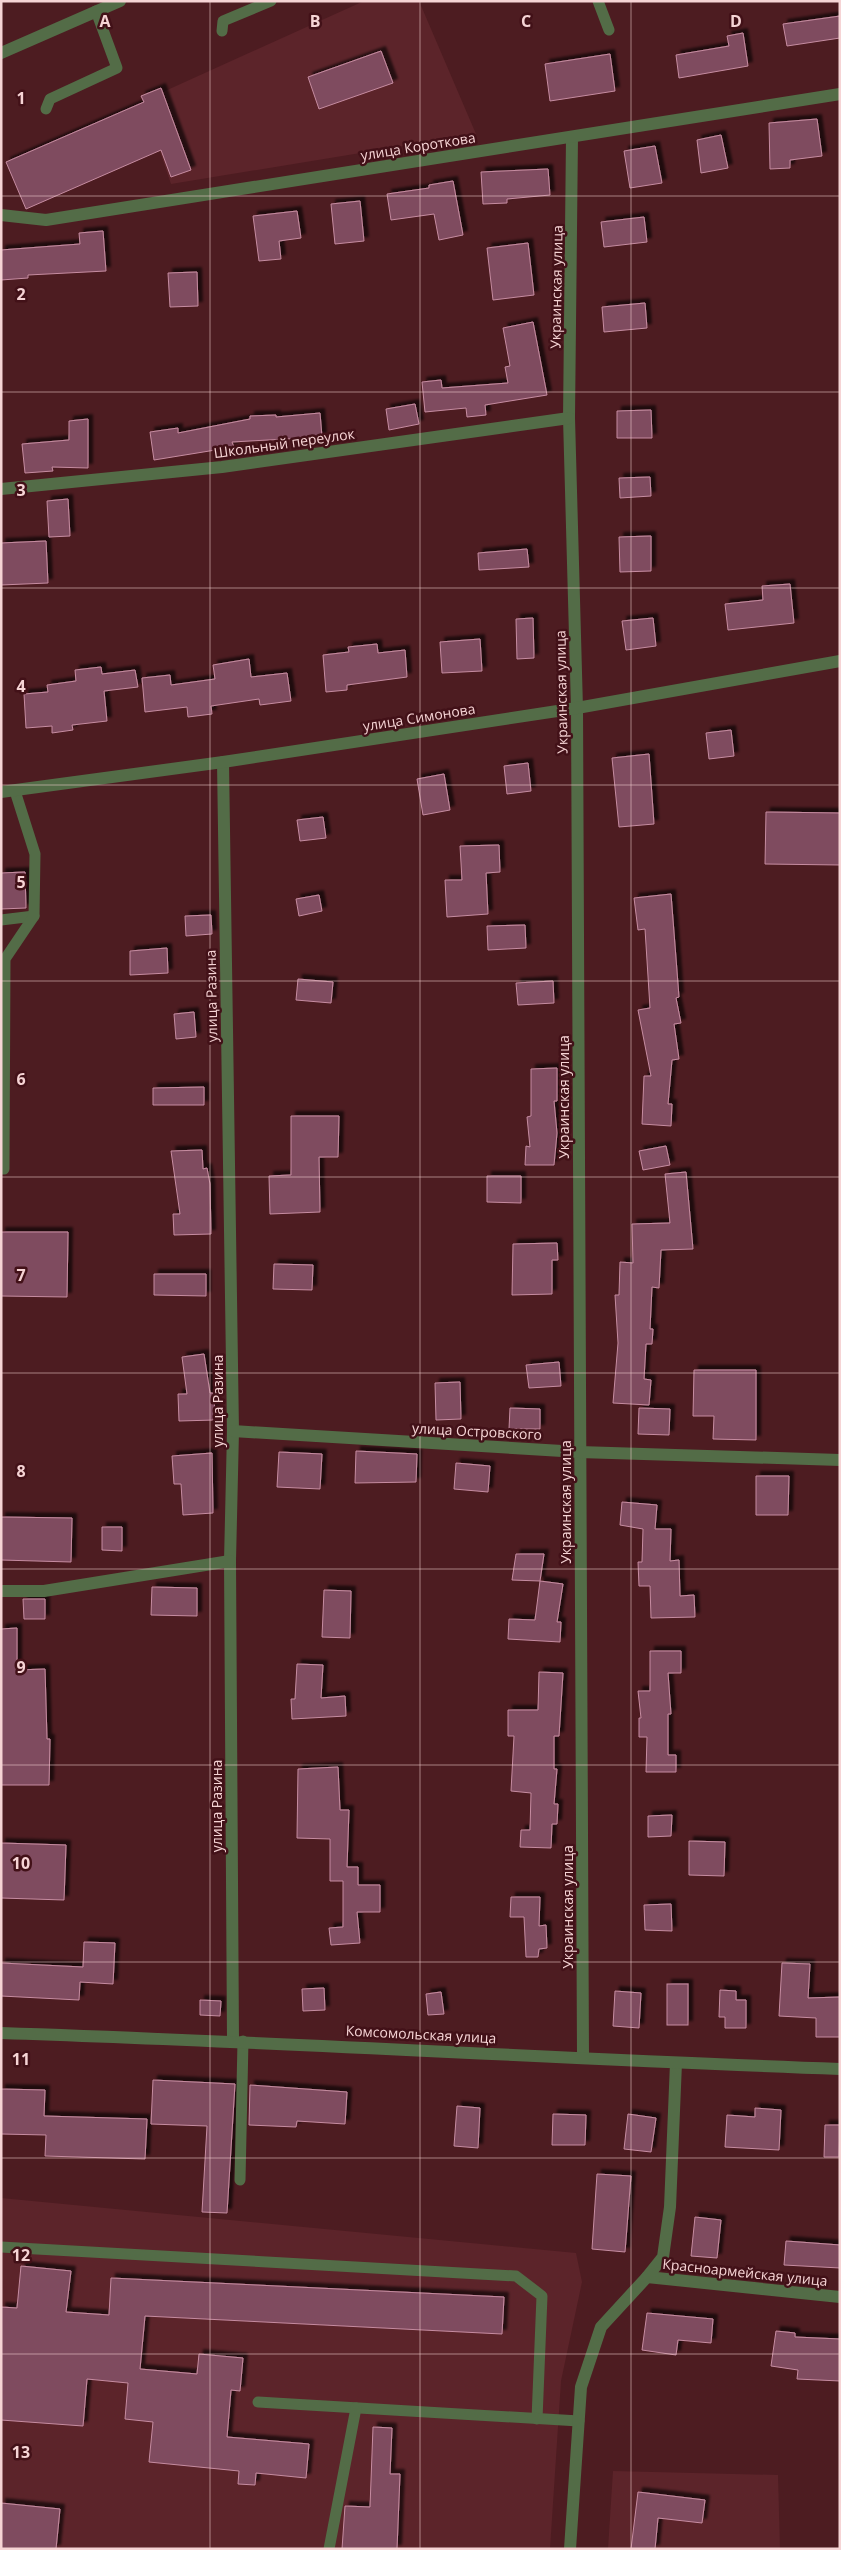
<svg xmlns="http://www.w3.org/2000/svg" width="841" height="2550" viewBox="0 0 841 2550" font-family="'Open Sans',sans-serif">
	<defs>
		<filter id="shadow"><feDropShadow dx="4.5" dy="-4.5" stdDeviation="1" flood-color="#0009"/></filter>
	</defs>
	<rect width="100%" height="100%" fill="#4d1c21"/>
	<!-- built -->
	<g fill="#5c242a">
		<path d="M364 1H419L476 134 171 184 143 101Z"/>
		<path d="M1 2198 576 2253 582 2282 561 2381 550 2549H1Z"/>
		<path d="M613 2471 778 2475 780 2549H608Z"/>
	</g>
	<!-- building -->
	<g fill="#7f4b5f" stroke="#c68ca1" filter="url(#shadow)">
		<path d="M840 16V38L787 46 783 24Z"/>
		<path d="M743 33 748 66 679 78 676 55 729 46 727 36Z"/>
		<path d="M381 51 393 83 319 109 308 77Z"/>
		<path d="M610 54 615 91 550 101 545 64Z"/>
		<path d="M161 88 191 170 171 177 161 150 26 209 6 162 144 102 141 96Z"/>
		<path d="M817 119 822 156 790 160V168L770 169 769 123Z"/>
		<path d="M721 135 728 168 701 173 697 140Z"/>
		<path d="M655 146 662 183 630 188 624 151Z"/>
		<path d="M548 169 550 195 507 199V203L483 204 481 172Z"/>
		<path d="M453 181 463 235 439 240 434 214 391 220 387 194 429 188V185Z"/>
		<path d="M360 201 364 241 335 244 331 204Z"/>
		<path d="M297 211 301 238 279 241 281 259 259 261 253 216Z"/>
		<path d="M644 217 647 242 604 247 601 222Z"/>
		<path d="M103 231 106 271 28 275V278L1 280V250L80 244 79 233Z"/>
		<path d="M528 243 534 295 493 300 487 248Z"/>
		<path d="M197 272 198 306 170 307 168 273Z"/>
		<path d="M645 303 647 328 604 332 602 307Z"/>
		<path d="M533 322 547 395 485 405 486 415 467 417 466 408 425 412 422 382 441 380 442 388 508 383 505 367 510 366 503 328Z"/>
		<path d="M415 404 419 424 389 430 386 409Z"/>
		<path d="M651 410 652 438H617V411Z"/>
		<path d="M320 413 322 437 232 442 234 447 154 460 150 432 178 428V433L250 419V416L276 415V417Z"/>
		<path d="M88 419V468L52 467 53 471 25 473 22 444 69 440V421Z"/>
		<path d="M650 477 651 496 620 498 619 478Z"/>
		<path d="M68 499 70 536 49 537 47 501Z"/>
		<path d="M651 536V571L620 572 619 537Z"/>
		<path d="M46 541 48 583 1 585V543Z"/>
		<path d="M527 549 529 567 479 570 478 553Z"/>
		<path d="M790 584 794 623 728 630 725 604 763 600 762 586Z"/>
		<path d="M533 618 534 658 517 659 516 619Z"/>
		<path d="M653 618 656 646 626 650 622 621Z"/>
		<path d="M480 639 482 671 442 673 440 642Z"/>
		<path d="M377 644 378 653 405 650 407 677 347 685V690L326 692 323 655 349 652 348 647Z"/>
		<path d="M249 659 251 677 287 673 291 701 260 705 259 699 211 706 212 714 188 717 187 707 145 712 142 678 170 675 171 685 215 679 213 665Z"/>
		<path d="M101 667 102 674 135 670 138 687 104 691 107 721 72 725 73 730 52 733V726L26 728 24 694 48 692 47 685 76 681 75 670Z"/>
		<path d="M731 730 734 756 709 759 706 733Z"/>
		<path d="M649 754 654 824 619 827 612 758Z"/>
		<path d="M528 763 531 791 507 794 504 766Z"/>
		<path d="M444 774 450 810 423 815 417 779Z"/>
		<path d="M766 812 840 813V865L765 864Z"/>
		<path d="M323 817 326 838 300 841 297 820Z"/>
		<path d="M499 845 500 872 486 873 488 914 447 917 445 880H462L460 846Z"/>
		<path d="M25 872 26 908 1 909V873Z"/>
		<path d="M671 894 679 997 676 998 681 1023 674 1024 679 1059 672 1060 668 1104H672L671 1126 642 1124 644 1076H651L638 1010 650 1008 645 929 638 930 634 898Z"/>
		<path d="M319 895 322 911 299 916 296 899Z"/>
		<path d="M211 915 212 934 186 936 185 916Z"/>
		<path d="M525 925 526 948 488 950 487 926Z"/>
		<path d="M167 948 168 973 130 975V951Z"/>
		<path d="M298 979 333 982 331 1003 296 1000Z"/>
		<path d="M553 981 554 1003 518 1005 516 983Z"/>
		<path d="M194 1012 196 1037 176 1039 174 1014Z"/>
		<path d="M557 1068V1101H554L557 1133 554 1165H525L526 1146 530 1147 527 1117 531 1116V1069Z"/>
		<path d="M204 1087V1105H153V1088Z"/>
		<path d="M291 1116H339L338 1157H319L320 1212 270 1214 269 1176 291 1175Z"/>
		<path d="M666 1146 670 1165 643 1170 639 1151Z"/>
		<path d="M202 1150 203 1169 207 1168 210 1184 211 1234 174 1235 173 1214H180L171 1151Z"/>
		<path d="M686 1172 693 1249 661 1250 659 1288 652 1287 650 1329H653L652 1344H646L644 1379 651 1380 649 1405 613 1403 618 1343 615 1295H619L620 1262 633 1263 632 1224 670 1223 665 1174Z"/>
		<path d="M487 1176H521V1203L487 1202Z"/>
		<path d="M1 1232H68L67 1297 1 1296Z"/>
		<path d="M557 1243 558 1260H552V1294L512 1295 513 1244Z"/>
		<path d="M274 1264 313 1265 312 1290 273 1289Z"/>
		<path d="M154 1274H206V1296L154 1295Z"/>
		<path d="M204 1354 210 1393H214L215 1420 179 1421 178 1394H187L182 1357Z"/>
		<path d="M559 1362 561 1386 529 1388 526 1365Z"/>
		<path d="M694 1370H756V1440L713 1439 714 1416H693Z"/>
		<path d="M460 1382 461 1419 436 1420 435 1383Z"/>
		<path d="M510 1408 540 1409V1429H509Z"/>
		<path d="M639 1408 670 1409 669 1435 638 1434Z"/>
		<path d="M356 1451 417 1454 416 1482 355 1483Z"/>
		<path d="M279 1452 322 1454 320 1489 277 1487Z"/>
		<path d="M212 1453 213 1513 183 1515 181 1484H174L172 1456Z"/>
		<path d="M456 1463 490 1466 488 1492 454 1489Z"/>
		<path d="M756 1476H789L788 1515H756Z"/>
		<path d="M622 1502 657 1505 655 1529H671L670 1561 679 1560 680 1596 694 1595 695 1617 651 1618 650 1586H639L638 1562H642L643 1529 620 1525Z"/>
		<path d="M1 1517 72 1518 71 1562 1 1560Z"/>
		<path d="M102 1527H122V1551L102 1550Z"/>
		<path d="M516 1554H544L540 1581 512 1580Z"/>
		<path d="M540 1581 563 1584 557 1622H561L560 1642 508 1639 509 1619 535 1620Z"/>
		<path d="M152 1587 197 1588V1616L151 1615Z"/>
		<path d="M324 1590 351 1591 350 1638 322 1637Z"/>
		<path d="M23 1599H45V1619H24Z"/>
		<path d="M17 1628V1670L45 1669 47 1739H50L49 1785H1V1629Z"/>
		<path d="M650 1651H681V1673H668L671 1714H668V1755H676V1772H646L647 1737H639V1718H641L638 1691H650Z"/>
		<path d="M297 1664 323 1665 321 1698 345 1696 346 1716 292 1719 291 1699H295Z"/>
		<path d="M539 1672 563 1673 559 1736H554V1769H557L554 1804H558L557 1824H552L551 1848 520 1847 521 1830H530L531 1793 511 1791 514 1736H508V1710H538Z"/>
		<path d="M338 1767 340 1810H349L347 1867H358V1885H380V1912H357L360 1943 331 1945 329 1928 343 1927V1881H330V1839L297 1838 298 1769Z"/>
		<path d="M672 1815 671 1836 648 1837V1816Z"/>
		<path d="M689 1841 725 1842 724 1876 689 1875Z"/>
		<path d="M1 1843 66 1845 64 1900 1 1898Z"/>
		<path d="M511 1897H540L539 1926 546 1925 547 1948 539 1949 538 1957H526L524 1917H510Z"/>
		<path d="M671 1904 672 1931 645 1930 644 1905Z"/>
		<path d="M84 1942 115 1943 113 1984 80 1982 79 2000 1 1996V1963L83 1967Z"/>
		<path d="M782 1963 810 1964 808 1998 840 1997V2037H816V2018L779 2016Z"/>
		<rect x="667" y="1984" width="21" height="41"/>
		<path d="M324 1988 325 2010 303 2011 302 1989Z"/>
		<path d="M720 1990 736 1991V2000H746V2028H725V2017H719Z"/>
		<path d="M615 1991 641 1993 639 2028 613 2026Z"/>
		<path d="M441 1992 444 2014 428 2015 426 1994Z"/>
		<path d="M200 2000 221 2001 220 2016 200 2015Z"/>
		<path d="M153 2080 235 2084 227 2213 202 2212 207 2126 151 2124Z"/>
		<path d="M250 2085 347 2092 345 2124 297 2121 296 2127 249 2125Z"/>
		<path d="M1 2089 45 2090 44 2116 147 2119 145 2159 45 2156 46 2135 1 2134Z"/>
		<path d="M457 2106 480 2108 478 2148 454 2146Z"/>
		<path d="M755 2108 781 2110 779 2150 725 2147 727 2115 755 2117Z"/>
		<path d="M553 2114 586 2115 585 2145H552Z"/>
		<path d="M628 2114 656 2118 651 2152 624 2149Z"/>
		<path d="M825 2125H840L839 2157H824Z"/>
		<path d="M597 2174 631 2176 625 2252 592 2249Z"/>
		<path d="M695 2217 721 2220 717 2258 691 2256Z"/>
		<path d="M786 2241 840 2245V2268L784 2265Z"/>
		<path d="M21 2266 71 2271 66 2312 109 2315 111 2278 504 2297 502 2334 145 2316 140 2369 197 2374 199 2354 243 2358 240 2391 231 2390 227 2437 309 2444 306 2478 256 2473 255 2485 238 2484 239 2471 149 2462 153 2422 125 2419 128 2383 87 2379 83 2426 1 2420V2307L17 2308Z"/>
		<path d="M647 2313 713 2319 711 2343 678 2340 676 2355 642 2350Z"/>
		<path d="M776 2331 795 2333V2337L840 2339V2381L797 2379 798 2370 771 2366Z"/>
		<path d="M373 2427 392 2428 390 2474H400L397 2549H342L345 2506 370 2507Z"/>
		<path d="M638 2492 705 2500 702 2523 658 2518 655 2549H631Z"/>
		<path d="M1 2503 60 2509 56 2549H1Z"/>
	</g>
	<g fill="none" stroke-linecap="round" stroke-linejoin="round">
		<!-- service -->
		<g stroke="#536c47" stroke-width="11">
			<path d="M598 1 609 30"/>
			<path d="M222 31 223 21 271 1"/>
			<path d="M46 109 50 99 117 68 96 11"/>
			<path d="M1 920 34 916"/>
			<path d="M1 1169H4L5 959 34 916 35 854 15 791"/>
			<path d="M240 2180 243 2041"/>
			<path d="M1 2247 516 2276 542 2296 537 2419"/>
			<path d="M258 2402 579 2421"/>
			<path d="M329 2549 356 2408"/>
		</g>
		<!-- minor -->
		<g stroke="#536c47" stroke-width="12">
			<path d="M572 137 569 418 577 708 583 2057"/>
			<path d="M1 215 46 220 840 94"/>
			<path d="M1 489 222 467 569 418"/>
			<path d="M223 762 233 1431 230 1561 233 2040"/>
			<path d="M233 1431 579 1452 840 1460"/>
			<path d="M1 1591H44L230 1561"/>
			<path d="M647 2277 840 2297"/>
			<path d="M570 2549 581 2387 601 2327 647 2277 663 2257 670 2207 676 2063"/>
		</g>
		<!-- tertiary -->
		<g stroke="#536c47" stroke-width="12">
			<path d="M1 53 120 1"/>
			<path d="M1 792 223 762 577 708 840 661"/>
			<path d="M1 2033C281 2042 560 2059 840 2069"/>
		</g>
	</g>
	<!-- grid -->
	<path fill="none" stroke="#f6d4d5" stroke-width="1" stroke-opacity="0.55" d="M210 1V2549M420 1V2549M631 1V2549M1 196H840M1 392H840M1 588H840M1 785H840M1 981H840M1 1177H840M1 1373H840M1 1569H840M1 1765H840M1 1962H840M1 2158H840M1 2354H840"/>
	<g text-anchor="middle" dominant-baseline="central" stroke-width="5" stroke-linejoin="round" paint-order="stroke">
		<!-- street labels -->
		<g font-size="14" fill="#f6d4d5" stroke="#421118">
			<text transform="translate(418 146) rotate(-9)">улица Короткова</text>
			<text transform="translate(556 287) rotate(-89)">Украинская улица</text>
			<text transform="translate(284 443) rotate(-8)">Школьный переулок</text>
			<text transform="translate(561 692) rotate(-91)">Украинская улица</text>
			<text transform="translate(419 717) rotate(-9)">улица Симонова</text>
			<text transform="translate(211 996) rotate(-91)">улица Разина</text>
			<text transform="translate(563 1097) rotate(-90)">Украинская улица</text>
			<text transform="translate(217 1401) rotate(-90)">улица Разина</text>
			<text transform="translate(477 1431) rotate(3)">улица Островского</text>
			<text transform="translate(565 1502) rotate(-90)">Украинская улица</text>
			<text transform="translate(216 1806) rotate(-90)">улица Разина</text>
			<text transform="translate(567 1907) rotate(-90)">Украинская улица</text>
			<text transform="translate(421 2034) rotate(3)">Комсомольская улица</text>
			<text transform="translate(745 2272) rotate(6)">Красноармейская улица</text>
		</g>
	</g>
	<g font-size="16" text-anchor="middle" font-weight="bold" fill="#f6d4d5" stroke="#421118" stroke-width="5" stroke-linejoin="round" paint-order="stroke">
		<text x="105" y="27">A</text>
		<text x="315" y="27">B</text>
		<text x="526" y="27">C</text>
		<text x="736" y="27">D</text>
		<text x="21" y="104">1</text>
		<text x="21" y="300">2</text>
		<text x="21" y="496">3</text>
		<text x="21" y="692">4</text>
		<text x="21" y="888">5</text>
		<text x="21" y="1085">6</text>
		<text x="21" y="1281">7</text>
		<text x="21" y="1477">8</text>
		<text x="21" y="1673">9</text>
		<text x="21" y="1869">10</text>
		<text x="21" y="2065">11</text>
		<text x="21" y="2261">12</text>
		<text x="21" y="2458">13</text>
	</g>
	<!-- border -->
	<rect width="841" height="2550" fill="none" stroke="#f6d4d5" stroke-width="5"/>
</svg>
